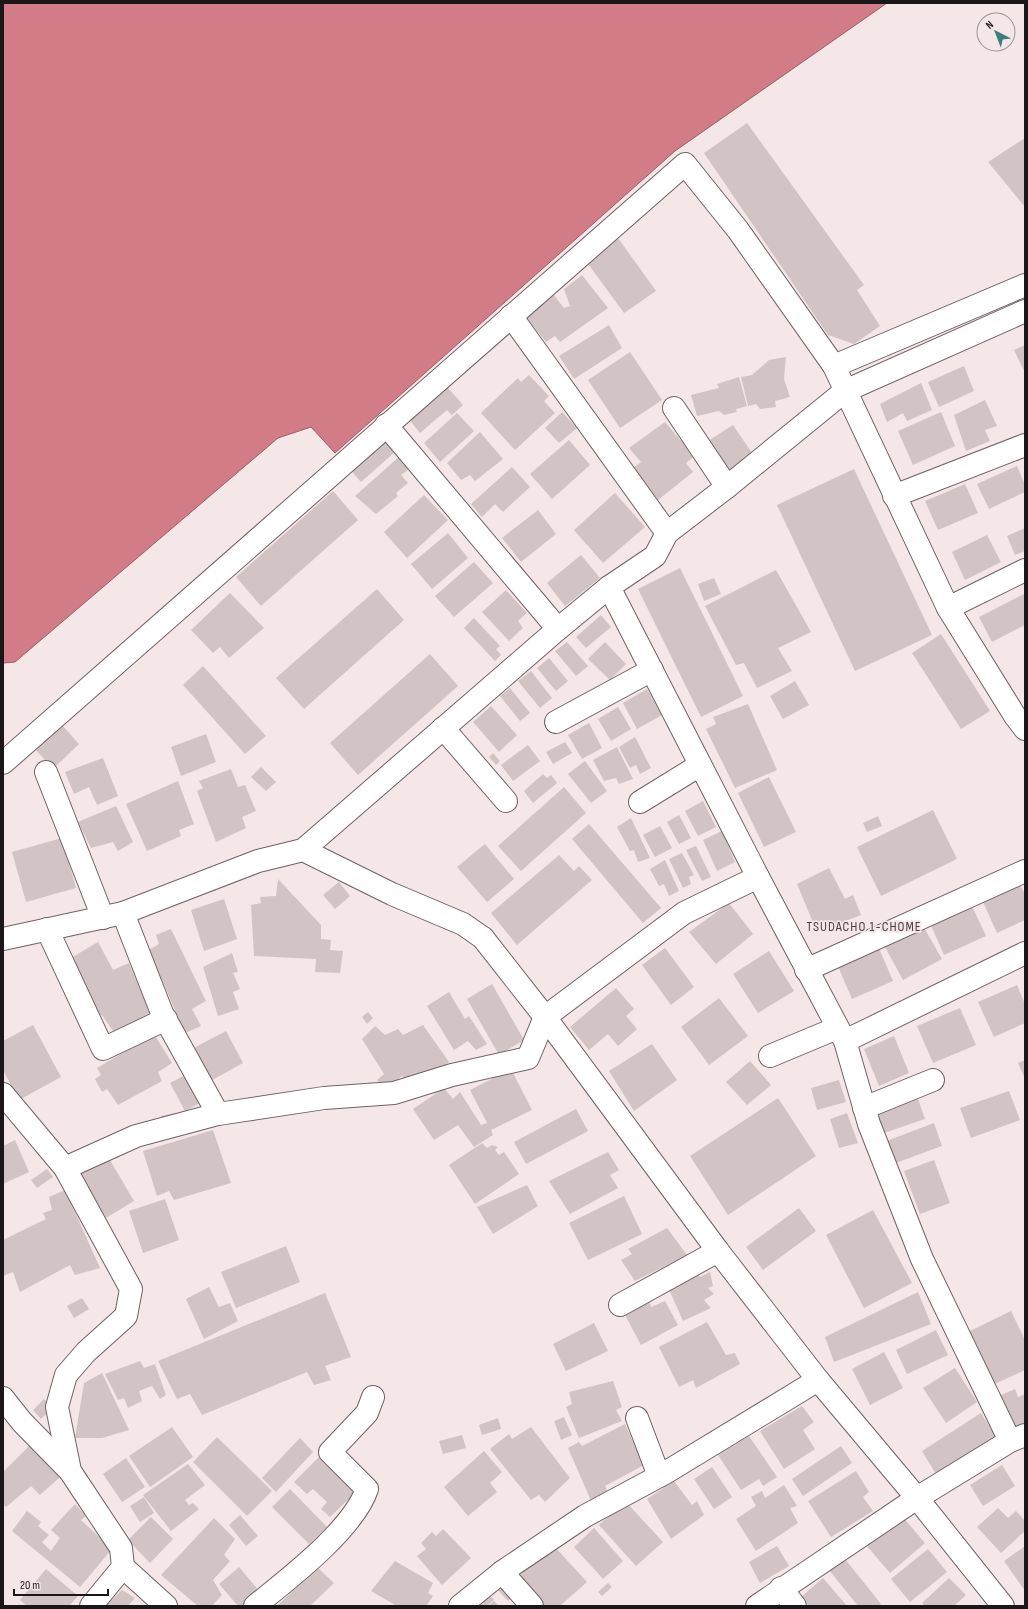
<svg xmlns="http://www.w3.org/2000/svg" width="1028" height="1609" viewBox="0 0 1028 1609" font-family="'Sofia Sans Condensed',sans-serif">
	<rect width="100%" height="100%" fill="#f5e6e7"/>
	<!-- water -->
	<path fill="#d27c88" stroke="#9b5d66" d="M3 3H887L675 151 335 453 311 427 278 438 15 662 3 663Z"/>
	<!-- building -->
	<g fill="#d2c4c5">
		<path d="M747 123 864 285 857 290 880 326 854 344 828 335 704 153Z"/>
		<path d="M1025 138V207L988 162Z"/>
		<path d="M618 238 656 291 624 313 586 261Z"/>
		<path d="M582 275 608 308 560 342 555 336 546 342 526 317 553 294 564 308 570 306 564 289Z"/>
		<path d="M609 325 622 348 574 379 559 356Z"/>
		<path d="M1025 345V373L1014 350Z"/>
		<path d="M630 352 662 400 620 428 588 380Z"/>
		<path d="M786 357 784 379 790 397 775 401 776 407 760 409 756 404 748 406 741 377 752 375 769 360Z"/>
		<path d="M964 366 974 391 939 407 928 382Z"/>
		<path d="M529 375 549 396 544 401 555 413 515 450 481 413 518 378 521 382Z"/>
		<path d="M739 377 747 406 736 409 737 412 724 415 719 411 697 416 691 395 719 388 717 384Z"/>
		<path d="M442 381 463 405 452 415 447 410 420 433 407 417Z"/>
		<path d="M921 383 932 410 907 421 903 413 887 422 880 404Z"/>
		<path d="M985 400 997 426 985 430 990 441 966 451 954 415Z"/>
		<path d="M562 412 577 428 559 443 545 428Z"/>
		<path d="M941 412 955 446 913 465 898 431Z"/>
		<path d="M457 413 474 431 440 462 424 443Z"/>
		<path d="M665 422 694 456 686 463 693 472 658 500 633 468 641 462 629 448Z"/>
		<path d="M733 425 752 453 745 457 746 465 733 474 708 441Z"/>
		<path d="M480 432 503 459 475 481 470 475 461 480 447 463Z"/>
		<path d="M382 436 396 451 361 482 347 466Z"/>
		<path d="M569 440 590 465 552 499 530 474Z"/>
		<path d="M400 456 412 467 401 475 408 483 396 493 398 496 376 514 355 496Z"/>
		<path d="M1017 466 1025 485V492L989 509 977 484Z"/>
		<path d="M512 467 530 487 503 512 495 504 482 517 471 504Z"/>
		<path d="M854 469 932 635 855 671 777 505Z"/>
		<path d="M965 484 978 513 938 530 925 501Z"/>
		<path d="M333 491 358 520 261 606 236 577Z"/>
		<path d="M615 493 645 527 603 563 574 530Z"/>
		<path d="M424 495 448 520 407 558 384 532Z"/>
		<path d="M538 510 556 534 521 562 502 538Z"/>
		<path d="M1025 528V551L1015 555 1007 536Z"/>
		<path d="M448 533 468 558 432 589 411 564Z"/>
		<path d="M987 535 1001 562 965 580 952 552Z"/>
		<path d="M581 555 600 578 565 606 547 583Z"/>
		<path d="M474 562 493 583 454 617 435 596Z"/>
		<path d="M680 568 743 696 701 717 638 589Z"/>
		<path d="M776 570 811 632 778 648 792 671 757 688 744 663 736 665 705 606Z"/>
		<path d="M714 578 721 594 704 601 698 584Z"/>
		<path d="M377 589 404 620 304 709 276 678Z"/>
		<path d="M506 590 527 613 518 621 523 628 509 641 482 612Z"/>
		<path d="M230 593 264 628 229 658 220 647 213 653 191 630Z"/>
		<path d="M1024 594 1025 625 992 642 979 617Z"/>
		<path d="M601 615 611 627 586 648 576 637Z"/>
		<path d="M474 618 500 646 496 649 501 655 495 661 464 628Z"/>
		<path d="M941 634 990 711 961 729 912 653Z"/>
		<path d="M567 642 588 666 576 676 555 651Z"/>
		<path d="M605 642 626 664 610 680 588 659Z"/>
		<path d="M430 654 458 686 358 775 330 743Z"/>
		<path d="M549 658 568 681 556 691 537 668Z"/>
		<path d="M203 666 266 736 245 754 183 685Z"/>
		<path d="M531 671 552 698 540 708 518 681Z"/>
		<path d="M795 681 809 705 783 719 770 696Z"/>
		<path d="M510 688 530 713 520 721 500 696Z"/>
		<path d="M647 689 662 715 637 729 623 703Z"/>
		<path d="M748 704 777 770 735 788 706 729 716 724 713 717Z"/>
		<path d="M491 706 517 735 499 752 473 722Z"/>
		<path d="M618 707 631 729 611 741 598 719Z"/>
		<path d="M589 723 602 748 582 759 568 735Z"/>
		<path d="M61 724 79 744 53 769 35 749Z"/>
		<path d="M206 734 216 762 181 776 171 747Z"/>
		<path d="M635 737 651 768 640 774 636 765 630 768 619 747Z"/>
		<path d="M565 742 572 753 553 764 546 752Z"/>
		<path d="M528 745 540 761 513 781 501 765Z"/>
		<path d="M617 747 633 779 619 784 616 778 604 781 593 760Z"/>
		<path d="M493 753 500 761 496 765 489 757Z"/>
		<path d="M103 758 118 796 97 805 89 787 74 794 65 772Z"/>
		<path d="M585 761 607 791 591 803 568 774Z"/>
		<path d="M261 767 276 782 266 791 251 777Z"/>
		<path d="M231 769 238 787 245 785 256 811 242 817 246 828 216 842 197 791 203 788 199 781Z"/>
		<path d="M543 774 547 778 551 775 557 783 533 803 524 791Z"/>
		<path d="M769 777 796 832 764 847 738 793Z"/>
		<path d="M178 781 194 824 179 830 181 836 147 851 126 804Z"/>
		<path d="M564 787 586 813 521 871 498 846Z"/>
		<path d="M703 801 716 827 698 836 685 811Z"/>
		<path d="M116 806 133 842 118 851 113 842 91 848 78 822Z"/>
		<path d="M933 810 957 859 881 896 857 847Z"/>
		<path d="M679 815 691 838 679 844 667 822Z"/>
		<path d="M878 816 882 826 867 832 863 823Z"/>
		<path d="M631 818 650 858 638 862 634 850 630 851 617 827Z"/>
		<path d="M589 824 661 908 643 923 572 839Z"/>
		<path d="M660 826 672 848 655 857 643 835Z"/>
		<path d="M722 831 735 862 717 871 703 840Z"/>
		<path d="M62 838 76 888 26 902 12 852Z"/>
		<path d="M485 844 514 879 487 902 457 867Z"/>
		<path d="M696 846 711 877 702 881 686 850Z"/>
		<path d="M682 853 694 875 689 877 691 884 683 888 669 859Z"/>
		<path d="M559 855 574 871 579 866 592 880 517 945 491 913Z"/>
		<path d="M665 860 679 891 669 896 664 884 659 886 650 869Z"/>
		<path d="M829 868 845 899 853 895 861 915 817 932 797 884Z"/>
		<path d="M278 879 321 925V939L331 940 330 950 343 951 340 973 315 972 316 959 254 956 251 905 261 903 260 897 276 896Z"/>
		<path d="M339 882 350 896 335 909 323 895Z"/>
		<path d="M1020 885 1025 894V920L997 933 983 902Z"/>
		<path d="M224 899 237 939 204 951 191 910Z"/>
		<path d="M970 902 986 936 944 955 929 921Z"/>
		<path d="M729 903 753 934 716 964 689 932Z"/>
		<path d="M923 926 942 959 903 980 885 947Z"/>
		<path d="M171 929 206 1001 192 1009 201 1026 185 1033 149 950 159 944 156 935Z"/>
		<path d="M98 942 113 970 129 963 150 1013 113 1031 102 1015 96 1017 71 958Z"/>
		<path d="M878 946 893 981 852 999 837 964Z"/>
		<path d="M665 948 694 987 671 1005 642 965Z"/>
		<path d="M769 951 794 991 758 1013 733 974Z"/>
		<path d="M232 953 238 972 233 973 240 989 233 992 239 1009 218 1016 203 967Z"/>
		<path d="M492 984 524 1040 499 1055 467 999Z"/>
		<path d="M1017 985 1025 1004V1023L994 1037 978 1002Z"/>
		<path d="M616 988 634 1009 626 1016 637 1029 618 1046 608 1034 589 1050 570 1027Z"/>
		<path d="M449 992 465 1019 469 1016 487 1044 476 1050 468 1041 454 1050 427 1006Z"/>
		<path d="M719 998 748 1036 709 1065 681 1027Z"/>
		<path d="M960 1008 976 1045 933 1063 917 1026Z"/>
		<path d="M368 1012 373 1018 367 1024 362 1017Z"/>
		<path d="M33 1025 61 1077 19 1100 3 1070V1041Z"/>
		<path d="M423 1025 449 1062 433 1075 428 1070 409 1082 402 1076 386 1088 377 1080 384 1074 362 1039 375 1026 385 1035 398 1029 403 1035Z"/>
		<path d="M226 1031 243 1063 207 1083 190 1050Z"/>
		<path d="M154 1034 172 1063 158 1072 162 1081 118 1105 107 1089 102 1092 95 1079 101 1075 97 1068Z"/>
		<path d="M894 1036 909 1073 879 1086 864 1049Z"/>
		<path d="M652 1044 677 1080 634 1111 609 1071Z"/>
		<path d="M1025 1060V1079L1018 1063Z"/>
		<path d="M750 1061 771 1085 747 1105 726 1082Z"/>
		<path d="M511 1069 532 1110 491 1130 493 1135 474 1147 458 1125 434 1140 413 1109 444 1088 453 1099 460 1092 481 1125 487 1123 470 1090Z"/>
		<path d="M189 1073 204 1101 185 1111 170 1083Z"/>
		<path d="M839 1080 846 1102 817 1110 811 1088Z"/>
		<path d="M1009 1091 1020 1120 971 1138 960 1108Z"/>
		<path d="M778 1098 816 1156 728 1215 690 1156Z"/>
		<path d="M918 1099 925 1119 881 1134 874 1114Z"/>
		<path d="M576 1109 588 1131 526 1164 514 1142Z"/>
		<path d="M175 1113 177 1119 163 1122 161 1116Z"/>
		<path d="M847 1113 858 1143 839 1148 830 1119Z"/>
		<path d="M934 1123 942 1146 893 1164 884 1142Z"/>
		<path d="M213 1130 231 1183 174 1200 169 1191 157 1196 143 1151Z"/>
		<path d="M15 1140 29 1172 3 1184V1146Z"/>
		<path d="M482 1143 487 1148 492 1145 498 1147 495 1150 499 1155 504 1152 519 1174 475 1204 449 1165Z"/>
		<path d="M608 1152 619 1170 610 1175 618 1188 570 1214 549 1181Z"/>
		<path d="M107 1155 134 1201 106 1218 79 1172Z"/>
		<path d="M934 1160 950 1203 920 1214 904 1171Z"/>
		<path d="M47 1169 53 1177 37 1188 31 1180Z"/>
		<path d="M527 1185 538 1206 493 1234 477 1207Z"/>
		<path d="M65 1190 100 1268 75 1275 70 1265 20 1292 13 1272 3 1276V1240L46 1219 43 1213 52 1210 49 1197Z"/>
		<path d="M624 1196 642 1234 588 1260 569 1223Z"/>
		<path d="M165 1199 179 1240 143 1253 129 1211Z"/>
		<path d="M799 1208 816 1231 763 1270 746 1247Z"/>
		<path d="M873 1210 912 1283 864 1308 826 1235Z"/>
		<path d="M667 1228 687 1255 635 1281 621 1260 632 1254 628 1249Z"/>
		<path d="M286 1246 300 1282 236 1308 221 1272Z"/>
		<path d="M695 1271 700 1277 710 1272 713 1286 708 1288 714 1294 704 1300 711 1308 683 1321 668 1287Z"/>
		<path d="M209 1287 219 1307 230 1303 238 1321 204 1339 186 1299Z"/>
		<path d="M918 1292 931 1324 834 1362 825 1337Z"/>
		<path d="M325 1293 351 1357 325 1366 331 1380 314 1385 307 1372 202 1415 190 1394 177 1399 158 1361Z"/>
		<path d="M82 1298 89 1309 74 1318 67 1306Z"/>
		<path d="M649 1300 651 1307 665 1301 678 1325 641 1345 625 1315Z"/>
		<path d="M1011 1311 1025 1340V1370L995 1384 970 1331Z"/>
		<path d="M707 1322 726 1355 735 1353 740 1364 696 1388 693 1380 679 1387 659 1347Z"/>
		<path d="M594 1323 608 1351 566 1371 553 1344Z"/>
		<path d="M936 1330 948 1355 907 1374 896 1350Z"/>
		<path d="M884 1352 903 1388 870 1405 852 1369Z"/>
		<path d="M140 1361 144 1368 155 1364 166 1395 160 1399 152 1386 139 1391 142 1401 128 1408 124 1398 118 1400 105 1374Z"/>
		<path d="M955 1368 977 1402 946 1423 923 1388Z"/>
		<path d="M102 1373 129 1430 102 1438H75L84 1383Z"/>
		<path d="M613 1381 622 1407 616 1410 622 1421 579 1438 566 1407 572 1404 569 1392Z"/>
		<path d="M1015 1389 1018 1397 1025 1394V1426L1016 1430 1001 1395Z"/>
		<path d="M44 1399 53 1408 41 1419 33 1410Z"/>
		<path d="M802 1406 814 1422 803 1430 815 1449 784 1469 760 1431Z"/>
		<path d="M981 1413 996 1437 937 1476 922 1451Z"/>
		<path d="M564 1417 572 1435 561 1440 554 1421Z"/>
		<path d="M498 1418 501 1429 482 1435 479 1425Z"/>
		<path d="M625 1424 644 1465 605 1486 609 1495 592 1503 568 1448 579 1442 582 1446Z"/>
		<path d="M172 1427 193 1457 150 1487 129 1456Z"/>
		<path d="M531 1427 570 1478 545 1502 539 1495 531 1500 490 1449 509 1434 512 1439Z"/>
		<path d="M462 1435 466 1448 443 1454 439 1441Z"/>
		<path d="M749 1436 777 1477 763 1486 759 1479 741 1490 718 1455Z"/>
		<path d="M217 1437 272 1491 247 1516 193 1462Z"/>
		<path d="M300 1438 313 1452 276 1492 262 1478Z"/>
		<path d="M30 1445 60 1477 40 1495 31 1486 6 1507 3 1504V1472Z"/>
		<path d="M841 1446 852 1463 803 1496 792 1479Z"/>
		<path d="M484 1451 502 1472 490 1483 497 1492 468 1516 444 1487Z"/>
		<path d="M321 1455 356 1492 330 1517 321 1509 327 1502 313 1489 307 1494 294 1482Z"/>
		<path d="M126 1458 145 1487 122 1502 103 1474Z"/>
		<path d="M188 1464 205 1485 185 1500 189 1505 193 1503 199 1509 171 1531 143 1495Z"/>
		<path d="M1002 1465 1015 1486 983 1506 970 1485Z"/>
		<path d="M712 1467 732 1497 714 1509 694 1479Z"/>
		<path d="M856 1471 869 1492 863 1497 873 1511 831 1537 808 1501Z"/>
		<path d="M674 1481 692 1505 697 1501 704 1515 671 1539 647 1499Z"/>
		<path d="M784 1485 797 1506 790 1508 798 1523 756 1551 736 1519 756 1506 751 1497 762 1491 765 1498Z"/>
		<path d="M290 1489 327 1527 309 1544 272 1507Z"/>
		<path d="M144 1497 154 1513 140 1522 130 1506Z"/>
		<path d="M625 1501 663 1542 636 1566 599 1525Z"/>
		<path d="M75 1504 86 1516 81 1520 112 1549 80 1587 12 1531 27 1511 41 1522 38 1526 49 1535 42 1542 51 1551 60 1538 51 1530Z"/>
		<path d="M998 1508 1008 1518 1016 1511 1025 1521V1531L1001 1553 977 1527Z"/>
		<path d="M240 1515 258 1536 246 1546 229 1525Z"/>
		<path d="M902 1516 925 1543 890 1573 866 1545Z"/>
		<path d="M151 1517 173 1539 150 1563 128 1540Z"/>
		<path d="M214 1518 235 1539 224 1555 230 1561 213 1580 222 1595 212 1606H198L161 1575Z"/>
		<path d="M594 1528 623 1561 603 1579 574 1547Z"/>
		<path d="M443 1529 471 1558 442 1585 417 1556 426 1549 421 1543 432 1532 436 1536Z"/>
		<path d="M553 1545 587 1582 560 1606H542L517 1578Z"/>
		<path d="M777 1546 789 1566 760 1583 749 1562Z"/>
		<path d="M1025 1546V1591L1004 1561Z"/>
		<path d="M928 1549 947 1572 910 1602 891 1579Z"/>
		<path d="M845 1559 881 1604 878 1606H858L829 1570Z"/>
		<path d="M395 1561 433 1583 428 1593 433 1596 426 1606H397L371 1591Z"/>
		<path d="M239 1567 260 1592 244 1606H238L219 1584Z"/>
		<path d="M317 1567 334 1583 310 1606H277Z"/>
		<path d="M46 1569 78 1596 69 1606H27L20 1600Z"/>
		<path d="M823 1578 847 1606H809L801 1597Z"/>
		<path d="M949 1578 966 1595 954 1606H925L922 1603Z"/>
		<path d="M502 1580 515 1595 508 1601 494 1586Z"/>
		<path d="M608 1583 612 1587 602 1596 598 1592Z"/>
		<path d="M122 1590 135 1598 128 1606H105Z"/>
		<path d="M487 1592 494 1600 487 1606H470Z"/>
		<path d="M494 1601 499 1606H488Z"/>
	</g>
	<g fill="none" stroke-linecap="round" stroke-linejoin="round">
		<defs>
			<g id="minor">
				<path d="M511 316 667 533"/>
				<path d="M834 366 1025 285"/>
				<path d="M674 408 727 487"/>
				<path d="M386 425 558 629"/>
				<path d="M894 496 1025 445"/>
				<path d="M609 587 758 877 845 1041 869 1124 922 1259 1010 1441"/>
				<path d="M948 608 1025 570"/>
				<path d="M556 722 652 670"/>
				<path d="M443 728 506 801"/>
				<path d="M3 763 685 164 738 230 834 366 948 608 1015 716 1025 729"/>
				<path d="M46 772 103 918"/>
				<path d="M640 802 700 765"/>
				<path d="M303 850 558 629 609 587 655 556 667 533 727 487 845 391 1025 311"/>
				<path d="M123 913 162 1013 218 1114"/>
				<path d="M47 929 103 1049 166 1019"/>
				<path d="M3 939 123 913 258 861 303 850 392 894 463 924 483 938"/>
				<path d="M806 970 1025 871"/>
				<path d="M845 1041 1025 953"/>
				<path d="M770 1056 837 1028"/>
				<path d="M3 1094 65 1168 131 1289 126 1316 86 1352 66 1375 57 1407 70 1471 121 1548 123 1567 91 1606"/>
				<path d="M864 1108 933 1080"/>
				<path d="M65 1168 136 1136 218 1114 324 1098 394 1093 452 1075 528 1058 545 1017 684 913 758 877"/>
				<path d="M620 1305 718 1251"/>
				<path d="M3 1398 22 1422 70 1471"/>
				<path d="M637 1418 659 1476"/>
				<path d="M123 1567 166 1606"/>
				<path d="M502 1572 532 1606"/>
				<path d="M781 1588 795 1606"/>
				<path d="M255 1606C288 1579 353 1530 367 1489L330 1452 367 1413 373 1397"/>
				<path d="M460 1606 502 1572 585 1516 665 1473 818 1380"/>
				<path d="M757 1606 917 1498 1010 1441 1025 1435"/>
			</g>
			<path id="tertiary" d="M483 938 545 1017 718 1251 818 1380 917 1498 1003 1606"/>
		</defs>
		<!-- minor casing -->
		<use href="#minor" stroke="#706364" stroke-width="24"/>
		<!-- tertiary casing -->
		<use href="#tertiary" stroke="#706364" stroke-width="24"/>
		<!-- minor -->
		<use href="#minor" stroke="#fff" stroke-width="22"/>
		<!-- tertiary -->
		<use href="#tertiary" stroke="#fff" stroke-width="22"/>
	</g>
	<g text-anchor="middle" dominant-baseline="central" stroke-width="3.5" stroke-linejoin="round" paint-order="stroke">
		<!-- neighbourhood labels -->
		<g font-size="14" letter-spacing="1" fill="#493e3f" stroke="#f5e6e7">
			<text x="864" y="926">TSUDACHO 1-CHOME</text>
		</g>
	</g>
	<!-- border -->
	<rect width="1028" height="1609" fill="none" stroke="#1b1617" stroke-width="8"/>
	<!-- north arrow -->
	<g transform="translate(996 32) rotate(318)"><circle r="19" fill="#f5e6e7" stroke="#9e9394"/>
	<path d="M0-3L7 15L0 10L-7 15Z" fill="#38807d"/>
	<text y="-6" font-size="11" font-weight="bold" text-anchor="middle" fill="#1b1617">N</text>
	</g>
	<!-- scale -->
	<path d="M14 1589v6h94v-6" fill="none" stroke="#1b1617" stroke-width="2"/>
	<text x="20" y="1589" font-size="12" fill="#1b1617" stroke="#f5e6e7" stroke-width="3" paint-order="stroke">20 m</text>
</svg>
